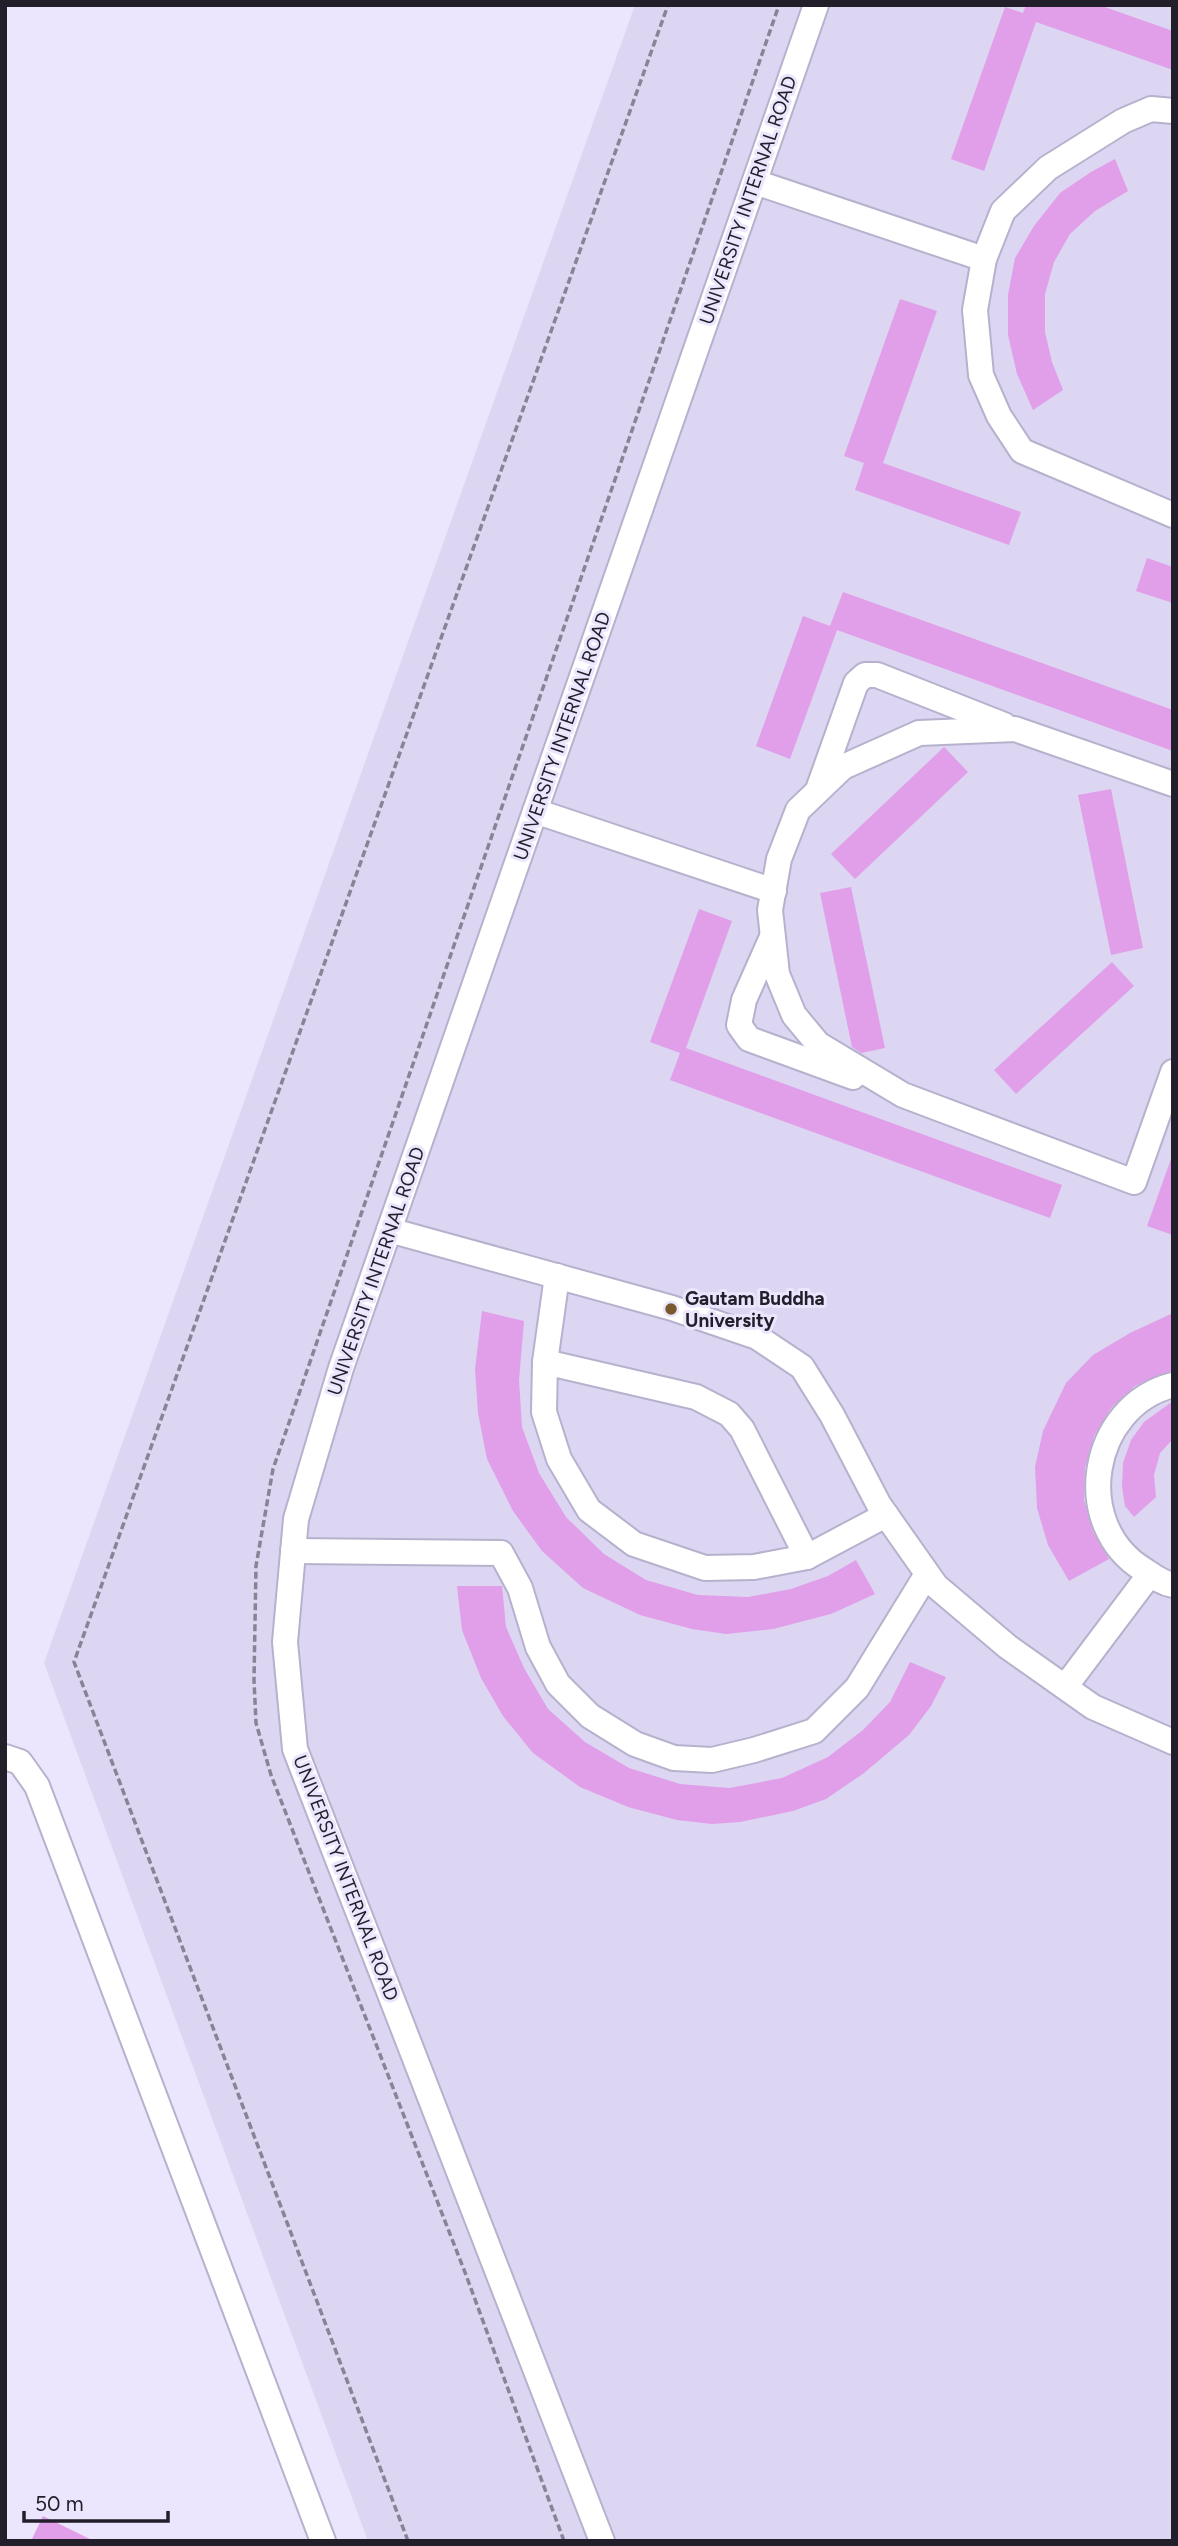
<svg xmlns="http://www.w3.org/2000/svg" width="1178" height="2546" viewBox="0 0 1178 2546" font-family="Figtree,sans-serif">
	<rect width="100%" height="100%" fill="#ebe6fd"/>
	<!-- built -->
	<path fill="#dcd6f2" d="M635 5H1173V2541H368L44 1663Z"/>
	<!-- building -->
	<g fill="#e19ee9">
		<path d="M1026 5H1099L1173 31V70L1036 22 984 171 951 159 1005 7 1023 13Z"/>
		<path d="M1115 159 1128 191 1095 211 1070 234 1054 262 1045 294V332L1052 362 1063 390 1033 410 1017 374 1008 335V295L1015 258 1034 226 1060 193 1091 172Z"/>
		<path d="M900 299 937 311 883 463 1021 512 1009 545 855 490 864 463 844 456Z"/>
		<path d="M1147 558 1173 567V603L1136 591Z"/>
		<path d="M843 592 1173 710V751L837 630 790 759 756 746 803 616 830 626Z"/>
		<path d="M944 747 968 772 855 879 831 854Z"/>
		<path d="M1111 789 1143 948 1111 955 1078 795Z"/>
		<path d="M851 887 885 1048 861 1053 852 1047 820 893Z"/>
		<path d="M699 909 732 921 686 1048 1062 1185 1050 1218 670 1080 680 1053 650 1042Z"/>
		<path d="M1112 962 1134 986 1016 1094 994 1070Z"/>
		<path d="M1171 1159 1173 1160V1235L1147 1226Z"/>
		<path d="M482 1311 524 1321 519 1380 522 1427 539 1473 566 1517 604 1554 646 1580 698 1595 748 1597 791 1589 828 1576 856 1560 875 1594 831 1614 773 1629 726 1634 692 1629 640 1615 583 1588 542 1551 513 1511 487 1459 478 1413 475 1369Z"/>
		<path d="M1173 1313V1370L1135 1386 1111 1408 1094 1436 1085 1468 1084 1500 1093 1532 1109 1559 1069 1581 1048 1545 1037 1508 1035 1467 1043 1431 1066 1383 1093 1355 1130 1333Z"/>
		<path d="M1173 1401V1439L1160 1453 1154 1475 1156 1497 1134 1517 1125 1506 1122 1487 1123 1463 1131 1440 1144 1422Z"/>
		<path d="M457 1586H502L506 1627 524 1668 548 1709 585 1742 629 1768 680 1784 729 1788 782 1778 828 1757 863 1730 890 1702 910 1662 946 1677 931 1706 909 1735 864 1773 826 1799 793 1811 740 1822 712 1824 677 1820 628 1807 580 1787 533 1753 503 1716 481 1678 462 1630Z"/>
		<path d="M43 2516 94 2541H31Z"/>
	</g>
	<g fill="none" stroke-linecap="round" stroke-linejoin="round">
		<defs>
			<g id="minor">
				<path d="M1173 111 1151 109 1123 121 1048 168 1003 211 984 259 975 310 981 375 999 416 1022 451 1173 515"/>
				<path d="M755 182 984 259"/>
				<path d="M1173 784 1015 729 919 733 843 767 798 810 779 859 770 910 777 974 794 1015 818 1044 903 1095 1134 1182 1173 1072"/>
				<path d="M819 787 856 683 865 675H877L1004 725"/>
				<path d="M535 811 774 891"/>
				<path d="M772 937 744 1000 739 1025 749 1039 853 1077"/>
				<path d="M389 1230 672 1308 757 1337 802 1367 832 1415 879 1505 936 1586 1008 1647 1093 1707 1173 1742"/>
				<path d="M557 1276 545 1362 544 1412 559 1459 589 1510 634 1544 705 1568 754 1567 807 1557 886 1515"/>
				<path d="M545 1362 696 1397 729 1414 742 1429 807 1557"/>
				<path d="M1173 1385C1090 1406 1070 1525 1144 1570 1153 1576 1162 1583 1173 1585"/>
				<path d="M293 1551 501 1553 520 1588 538 1647 558 1684 590 1716 635 1744 674 1758 712 1760 754 1750 814 1731 857 1688 927 1574"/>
				<path d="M1065 1687 1150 1574"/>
				<path d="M5 1757 20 1762 37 1786 323 2541"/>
				<path d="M602 2541 295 1749 285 1642 296 1519 341 1368 816 5"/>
			</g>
		</defs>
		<!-- minor casing -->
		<use href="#minor" stroke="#b6b1cc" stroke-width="28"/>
		<!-- path -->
		<g stroke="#888395" stroke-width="3.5" stroke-dasharray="7 3.5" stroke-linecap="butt">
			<path d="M408 2541 74 1662 668 5"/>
			<path d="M564 2541 466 2275 271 1775 256 1723 254 1680 256 1566 273 1469 779 5"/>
		</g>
		<!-- minor -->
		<use href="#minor" stroke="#fff" stroke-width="24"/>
	</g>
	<!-- markers -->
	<circle fill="#79592e" stroke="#ebe6fd" stroke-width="2.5" cx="671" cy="1309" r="7"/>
	<g text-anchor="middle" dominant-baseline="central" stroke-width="6" stroke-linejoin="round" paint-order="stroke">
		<!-- street labels -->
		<g font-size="19" fill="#221f2a" stroke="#ebe6fd">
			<text transform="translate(748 200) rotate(-71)">UNIVERSITY INTERNAL ROAD</text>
			<text transform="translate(562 736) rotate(-71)">UNIVERSITY INTERNAL ROAD</text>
			<text transform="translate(376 1271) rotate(-71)">UNIVERSITY INTERNAL ROAD</text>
			<text transform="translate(346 1878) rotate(69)">UNIVERSITY INTERNAL ROAD</text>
		</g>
		<!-- poi labels -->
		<g font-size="19" font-weight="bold" fill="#221f2a" stroke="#ebe6fd" text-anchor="start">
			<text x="685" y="1298">Gautam Buddha<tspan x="685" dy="22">University</tspan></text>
		</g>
	</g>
	<!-- border -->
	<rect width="1178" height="2546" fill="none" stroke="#221f2a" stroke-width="14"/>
	<!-- scale -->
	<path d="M24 2511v10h144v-10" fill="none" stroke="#221f2a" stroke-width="3.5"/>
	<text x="35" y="2511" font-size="21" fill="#221f2a" stroke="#ebe6fd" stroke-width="5" paint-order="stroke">50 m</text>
</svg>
